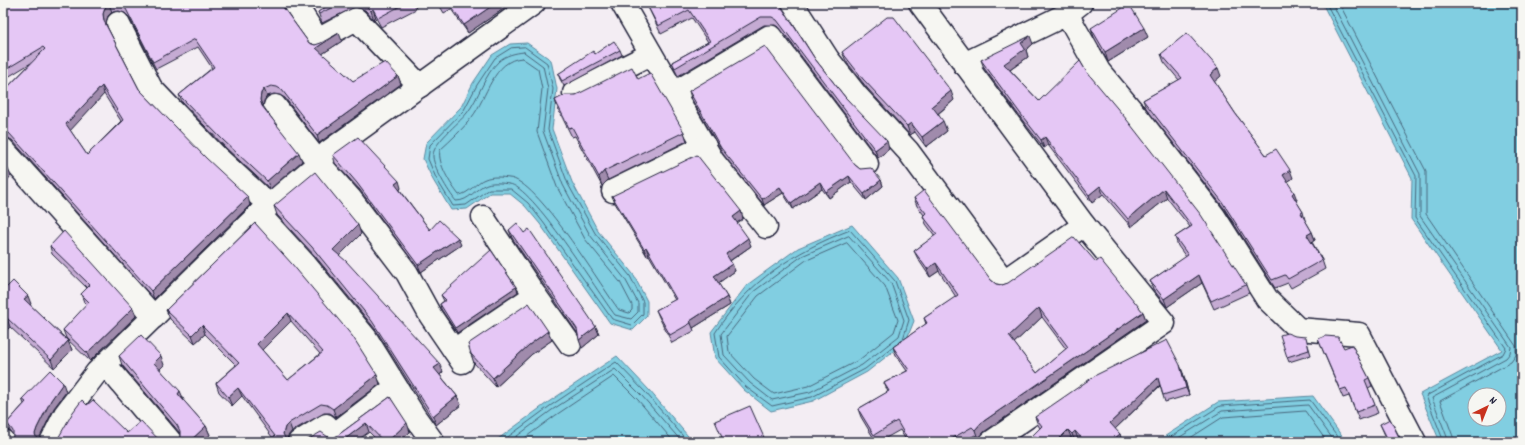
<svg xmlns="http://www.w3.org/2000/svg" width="1525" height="445" viewBox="0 0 1525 445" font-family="Dekko,sans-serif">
	<rect width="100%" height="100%" fill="#f3edf3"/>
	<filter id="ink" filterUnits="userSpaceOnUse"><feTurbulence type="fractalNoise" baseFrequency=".025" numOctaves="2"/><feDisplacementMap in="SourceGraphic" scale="8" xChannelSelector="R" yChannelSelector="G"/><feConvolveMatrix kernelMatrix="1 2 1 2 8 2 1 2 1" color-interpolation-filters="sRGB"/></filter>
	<g filter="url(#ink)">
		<!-- water -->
		<g fill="#81cee1" stroke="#5b899f" fill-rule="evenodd">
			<path d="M1322 3H1522V442H1440L1420 394 1502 350 1411 219 1412 178ZM1475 395H1499V419H1475Z"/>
			<path d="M527 43 551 60 557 89 552 129 572 182 598 231 633 274 647 301V316L633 330 610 323 540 224 525 206 509 193H490L467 209 451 210 433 180 423 159 426 143 461 107 473 83 492 55 510 44Z"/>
			<path d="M852 225 898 278 914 321 906 341 867 372 813 401 771 411 744 390 715 358 711 332 747 285 798 248Z"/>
			<path d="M617 356 649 390 693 442H494L547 403Z"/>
			<path d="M1313 396 1346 442H1156L1218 402Z"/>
		</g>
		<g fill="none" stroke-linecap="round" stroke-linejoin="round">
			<!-- shore -->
			<g stroke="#48677d" stroke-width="1">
				<path d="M1326 3 1416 176 1415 218 1506 348 1503 354 1426 396 1444 442"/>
				<path d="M1332 3 1420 174V216L1511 347 1510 353 1506 358 1432 398 1449 442"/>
				<path d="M1339 3 1426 171V214L1516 346V355L1511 362 1440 401 1455 442"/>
				<path d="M525 47 547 63 553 89 548 130 568 184 595 233 630 276 643 302V314L632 325 612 319 543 222 528 203 511 189H489L466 205 453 206 436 178 428 159 430 145 464 110 477 85 495 58 511 48Z"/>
				<path d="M524 52 543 66 548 89 543 131 563 185 590 235 625 279 638 303V312L631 319 615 315C598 293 532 185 509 184 503 183 493 182 487 184 475 188 470 201 456 201 449 193 432 165 433 155 434 142 458 124 467 113 479 98 484 75 499 61 506 55 515 53 524 52Z"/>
				<path d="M522 58 538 69 542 89 537 132 557 187 585 239 620 282 632 305V310L629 313 619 310C600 285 537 179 509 178 502 177 492 176 485 179 476 182 469 194 459 195 451 185 437 163 440 150 451 140 463 129 472 117 487 98 493 60 522 58Z"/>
				<path d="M849 236 891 283 904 320 899 336 862 365 810 392 772 400 750 383 724 355 721 334 753 292 802 256Z"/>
				<path d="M847 243 885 286 898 320 894 332 859 360 808 386 774 394 754 379 729 352 727 336 758 296 805 261Z"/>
				<path d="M892 348 865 369 812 397 772 406 746 387 719 357 715 333C747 282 795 251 850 230L895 281 909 320 903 339"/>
				<path d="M501 442 550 406 616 362 646 393 688 442"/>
				<path d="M509 442 552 410 615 369 642 396 682 442"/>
				<path d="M519 442 556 415 614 376 638 400 674 442"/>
				<path d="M1163 442 1220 406 1310 400 1341 442"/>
				<path d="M1172 442 1222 411 1308 405 1335 442"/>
				<path d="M1184 442 1223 417 1305 411 1327 442"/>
			</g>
			<defs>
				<g id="minor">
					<path d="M295 3 318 40 356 19 420 86"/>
					<path d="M622 3 713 161 766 227"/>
					<path d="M792 3 828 59 857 96 908 151 1004 281 1084 225"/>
					<path d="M920 3 1084 225 1164 323 991 442"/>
					<path d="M1067 14 1099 71 1140 120 1214 216 1267 299 1298 329 1359 334 1415 442"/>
					<path d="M118 23 151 88 217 157 269 205"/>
					<path d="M964 64 1067 14 1081 3"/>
					<path d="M574 93 651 54"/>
					<path d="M674 93 770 36 867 164"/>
					<path d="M275 106 319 163 350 198 407 273 430 315 462 362"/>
					<path d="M3 149 154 317"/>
					<path d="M613 191 705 146"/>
					<path d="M259 214 305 264 366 338 415 417 433 442"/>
					<path d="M483 217 535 295"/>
					<path d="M454 350 535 295 570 344"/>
					<path d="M105 364 171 442"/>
					<path d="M3 441 4 442"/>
					<path d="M51 442 65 414 97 372 259 214 319 163 328 152 534 3"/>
					<path d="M299 442 326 425 335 434 396 387"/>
				</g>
			</defs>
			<!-- minor casing -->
			<use href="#minor" stroke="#22223b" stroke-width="25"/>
			<!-- minor -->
			<use href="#minor" stroke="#f6f6f2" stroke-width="22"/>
		</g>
		<!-- wall -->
		<g fill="#c5abd3" stroke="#22223b" fill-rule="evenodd">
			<path d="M3 3H280L309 43 315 45 342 41 322 54 353 81 398 76 401 84 319 143 285 98 280 95 274 94 267 96 264 101 263 106 302 161 270 189 226 148 182 102 179 95 212 68 198 47 156 69 129 17 125 13 119 11 112 12 108 16 106 22V25L139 89 250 205 154 299 12 140 6 137H3V92L31 63 3 80ZM104 94 121 121 87 155 70 130Z"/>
			<path d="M332 3H414L416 9 381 27 376 18 374 20 365 10 355 7 322 23 318 12Z"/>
			<path d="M438 3H512L468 33 451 9 444 13Z"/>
			<path d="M646 3H780L815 59 845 97 889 149 878 158 780 28 775 25H764L678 76 675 70 672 62 708 42 692 18 661 34Z"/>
			<path d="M1091 28 1148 37 1108 62 1094 37Z"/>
			<path d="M1033 44 1026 50 1028 57 1010 70 1039 101 1086 71 1246 285 1249 293 1214 309 1202 283 1167 307 1153 289 1150 281 1186 257 1178 246 1175 237 1190 227 1167 198 1131 227 1103 194 1092 203 1048 145 1044 148 1023 121 984 68 981 60Z"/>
			<path d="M620 50 622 55 564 86 560 79 558 74 595 54Z"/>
			<path d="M842 52 954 100 938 114 947 131 926 147 915 132 910 135 867 88 846 61Z"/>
			<path d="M1161 54 1221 76 1214 81 1235 113 1266 155 1293 178 1287 182 1297 200 1296 201 1303 212 1305 220 1312 232 1315 240 1312 242 1322 260 1325 269 1291 288 1288 283 1275 288 1224 208 1146 108 1143 100 1179 80 1164 62Z"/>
			<path d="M638 79 684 132 687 141 608 180 602 186 575 136 572 137 558 109 555 100Z"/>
			<path d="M689 91 855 165 860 169 881 180 883 186 866 200 851 182 829 198 822 189 793 209 783 193 764 205 723 154 691 98Z"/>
			<path d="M333 155 401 188 400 190 430 230 461 245 421 272 360 190 335 163Z"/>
			<path d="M612 196 741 211 743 219 737 223 751 246 730 261 732 264 735 271 718 283 727 297 730 305 693 328 694 331 672 343 659 317 656 310 675 300 649 255 647 256 615 203Z"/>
			<path d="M914 198 991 280 996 284 1002 285 1096 262 1143 312 1146 320 984 432 978 439 975 435 963 442H907L900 430 879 442H876L861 417 858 409 888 392 884 383 907 371 896 355 893 347 926 324 924 318 956 297 939 271 930 277 918 259 914 251 935 236 926 224 923 216 924 215 917 206ZM1042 317 1066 349 1037 373 1014 343Z"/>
			<path d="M274 206 361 234 339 256 443 372 440 375 457 396 461 405 436 425 376 330 315 256 277 215Z"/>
			<path d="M255 223 380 384 336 417 330 413H324L292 431 288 436 287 441 272 437 242 396 232 406 219 392 216 383 236 365 205 334 195 343 170 319 166 310ZM291 321 320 354 288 380 262 350Z"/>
			<path d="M509 230 596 327 599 334 582 348 578 334 512 238Z"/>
			<path d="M50 246 136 316 90 361 66 338 63 330 87 305 84 302 81 294 87 288 52 254Z"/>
			<path d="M3 291 31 304 30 305 68 341 72 350 54 368 10 327 3 334Z"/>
			<path d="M518 292 457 333 441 309 440 304 444 301 441 295Z"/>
			<path d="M1318 339 1344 348 1369 378 1372 386 1368 388 1378 413 1359 420 1349 396 1343 398Z"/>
			<path d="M552 340 532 354 496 387 474 363 471 354Z"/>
			<path d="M1307 342 1311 355 1289 362 1287 357Z"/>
			<path d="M119 356 164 365 160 369 183 400 206 426 210 435 180 437V433L122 365Z"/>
			<path d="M1183 373 1189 395 1165 402 1160 386 1115 429 1120 434 1122 442H1081L1078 439 1075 442 1071 437 1067 442H1035L1033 435 1040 428 1038 425 1035 417Z"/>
			<path d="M66 392 54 408 40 437H13V435L10 431 7 423 24 404 22 399Z"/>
			<path d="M390 397 410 432 399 442H379L369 432 355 442H304L328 437 334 438Z"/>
			<path d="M1380 424 1401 441 1403 442H1388Z"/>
		</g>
		<!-- shaded-wall -->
		<g fill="#a08bac" stroke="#22223b">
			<path d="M496 3H512L468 33 464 25Z"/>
			<path d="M109 4 112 12 108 16 106 22 107 29 104 21 103 14 105 8Z"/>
			<path d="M373 9 376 18 374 20 371 11Z"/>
			<path d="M1144 28 1148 37 1108 62 1105 52Z"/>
			<path d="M339 33 342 41 319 56 316 48Z"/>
			<path d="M1030 36 1033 44 1026 50 1028 57 1007 72 1004 64 1021 43Z"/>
			<path d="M1218 68 1221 76 1213 83 1210 75Z"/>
			<path d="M398 76 401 84 319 143 317 135Z"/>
			<path d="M102 86 104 94 69 132 66 124Z"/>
			<path d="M264 89 267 96 264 101 263 107 260 100 261 93Z"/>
			<path d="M951 91 954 100 935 116 932 106Z"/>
			<path d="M943 121 947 131 926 147 922 137Z"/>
			<path d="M911 123 915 132 910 135 907 126Z"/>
			<path d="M1045 137 1048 145 1044 148 1041 140Z"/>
			<path d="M887 141 889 149 878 158 875 150Z"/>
			<path d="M299 153 302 161 270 189 267 181Z"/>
			<path d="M8 169 11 176 3 185V174Z"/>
			<path d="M1290 170 1293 178 1286 183 1283 175Z"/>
			<path d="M604 171 608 180 602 186 599 177Z"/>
			<path d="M849 176 851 182 829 198 826 192Z"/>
			<path d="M881 180 883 186 866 200 864 194Z"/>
			<path d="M399 181 401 188 398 191 395 184Z"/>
			<path d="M820 182 822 189 793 209 791 203Z"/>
			<path d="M1100 186 1103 194 1092 203 1089 195Z"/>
			<path d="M780 187 783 193 764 205 762 199Z"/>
			<path d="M1164 189 1167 198 1131 227 1128 219Z"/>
			<path d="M1294 192 1297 200 1295 202 1292 194Z"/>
			<path d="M248 197 250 205 154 299 151 291Z"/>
			<path d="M741 211 743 219 735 224 733 217Z"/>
			<path d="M358 225 361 234 336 259 333 250Z"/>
			<path d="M1312 232 1315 240 1310 243 1307 235Z"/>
			<path d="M458 238 461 245 421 272 418 265Z"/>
			<path d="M748 238 751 246 728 262 726 254Z"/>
			<path d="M646 247 649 255 647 256 644 249Z"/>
			<path d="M936 263 939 271 930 277 927 269Z"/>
			<path d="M732 264 735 271 717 284 714 276Z"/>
			<path d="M1199 275 1202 283 1167 307 1164 299Z"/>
			<path d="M516 287 518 292 457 333 455 328Z"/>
			<path d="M28 296 31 304 27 308 24 299Z"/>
			<path d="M727 297 730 305 693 328 690 321Z"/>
			<path d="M133 308 136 316 90 361 87 353Z"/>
			<path d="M1039 308 1042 317 1012 345 1009 336Z"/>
			<path d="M1143 312 1146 320 984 432 978 439 975 430 981 423Z"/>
			<path d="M288 313 291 321 260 352 257 344Z"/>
			<path d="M7 318 10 327 3 334V322Z"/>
			<path d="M202 325 205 334 195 343 192 335Z"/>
			<path d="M596 327 599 334 582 348 579 340Z"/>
			<path d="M548 331 552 340 532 354 496 387 493 378 529 345Z"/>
			<path d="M68 341 72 350 54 368 51 360Z"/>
			<path d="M161 356 164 365 157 372 154 363Z"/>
			<path d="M440 364 443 372 437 377 434 368Z"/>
			<path d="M1180 365 1183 373 1189 395 1186 388Z"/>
			<path d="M377 375 380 384 336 417 333 409Z"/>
			<path d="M1158 378 1160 385 1113 431 1110 423Z"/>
			<path d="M63 383 66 392 54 408 40 437 39 442H38L35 434 37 428 51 400Z"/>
			<path d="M238 388 242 396 232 406 228 397Z"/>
			<path d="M180 391 184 400 178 394Z"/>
			<path d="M457 396 461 405 436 425 433 416Z"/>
			<path d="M289 423 292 431 288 436 286 442 283 434 285 427Z"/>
			<path d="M366 423 369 432 355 442H341Z"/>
			<path d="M407 423 410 432 399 442H387Z"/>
			<path d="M206 426 210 435 202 442H189Z"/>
			<path d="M1068 430 1071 437 1067 442H1056Z"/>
			<path d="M1075 431 1078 439 1075 442 1072 434Z"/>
			<path d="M1120 434 1122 442H1110Z"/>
		</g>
		<!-- building -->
		<g fill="#e5c7f5" stroke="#22223b" fill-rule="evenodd">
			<path d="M3 3H115L109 4 105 8 103 14 104 21 139 89 206 158 248 197 151 291 9 133 3 129V92L45 49 43 47 3 71ZM102 86 123 120 87 155 66 124Z"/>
			<path d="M117 3H280L309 43 315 45 321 43 339 33 316 48 353 81 385 62 398 76 317 135 282 90 277 87 271 86 264 89 261 93 260 100 262 106 299 153 267 181 223 140 179 95 214 67 195 39 153 62 126 9 122 5Z"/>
			<path d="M332 3H341L319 14 318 12Z"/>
			<path d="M363 3H406L378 18 373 9 371 11Z"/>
			<path d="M449 3H496L464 25Z"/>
			<path d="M646 3H779L815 59 845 97 887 141 875 150 777 20 772 17H761L675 68 672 62 710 41 689 10 658 26Z"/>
			<path d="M1129 4 1144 28 1105 52 1091 28Z"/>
			<path d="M887 17H894L951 91 932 106 943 121 922 137 911 123 907 126 863 79 842 52Z"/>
			<path d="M1187 33 1218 68 1210 75 1235 113 1266 155 1276 149 1290 170 1283 175 1294 192 1292 194 1303 212 1301 213 1312 232 1307 235 1322 260 1288 279 1285 275 1272 280 1221 200 1143 100 1182 78 1161 54Z"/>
			<path d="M1030 36 1021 43 1025 49 1004 64 1039 101 1080 61 1086 71 1127 120 1201 215 1246 285 1211 301 1199 275 1164 299 1150 281 1188 255 1175 237 1192 226 1164 189 1128 219 1100 186 1089 195 1045 137 1041 140 1020 113 981 60Z"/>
			<path d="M614 41 620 50 562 81 558 74 593 51 595 54Z"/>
			<path d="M765 46 855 165 860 169 871 168 881 180 864 194 849 176 826 192 820 182 791 203 780 187 762 199 721 148 689 91Z"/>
			<path d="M632 67 638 79 650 73 684 132 604 171 599 177 572 127 569 128 555 100 565 95H576Z"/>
			<path d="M358 137 399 181 395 184 430 230 439 220 458 238 418 265 357 183 333 155Z"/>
			<path d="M697 155 741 211 733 217 748 238 726 254 732 264 714 276 727 297 690 321 691 323 670 335 656 310 676 299 646 247 644 249 612 196Z"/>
			<path d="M3 163 8 169 3 174Z"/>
			<path d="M315 172 358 225 333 250 346 261 440 364 434 368 457 396 433 416 372 321 312 247 274 206Z"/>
			<path d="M924 190 991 280 996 284 1002 285 1008 283 1074 237 1096 262 1100 259 1143 312 981 423 975 430 972 427 946 442H909L897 421 874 435 858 409 889 391 884 383 909 370 893 347 927 323 924 318 958 295 936 263 927 269 914 251 937 234 923 216 926 213 914 198ZM1039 308 1068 347 1037 373 1009 336Z"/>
			<path d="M255 223 292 264 353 337 377 375 333 409 327 405 321 404 289 423 285 427 283 434 287 442H266L275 436 238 388 228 397 216 383 239 363 202 325 192 335 166 310ZM288 313 323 352 288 380 257 344Z"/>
			<path d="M517 223 524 233 529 229 596 327 579 340 577 329 509 230Z"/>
			<path d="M64 231 133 308 87 353 63 330 89 302 81 294 90 285 50 246Z"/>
			<path d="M491 250 516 287 455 328 440 304 446 300 441 295Z"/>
			<path d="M13 281 28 296 24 299 68 341 51 360 7 318 3 322V291Z"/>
			<path d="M529 303 548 331 529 345 493 378 471 354 468 344Z"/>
			<path d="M1287 333 1295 336 1306 337 1309 350 1287 357 1280 335Z"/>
			<path d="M141 335 161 356 154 363 180 391 178 394 206 426 189 442H177L180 437V431L177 425 119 356Z"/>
			<path d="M1325 336 1338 337 1344 348 1352 345 1369 378 1365 380 1375 405 1356 412 1346 388 1340 390 1318 339Z"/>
			<path d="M1167 340 1180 365 1186 388 1163 395 1158 378 1110 423 1120 434 1110 442H1085L1075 431 1072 434 1068 430 1056 442H1040L1033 435 1042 426 1035 417 1096 375Z"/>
			<path d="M50 370 63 383 51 400 37 428 35 434 37 440 39 442H9L13 437V431L7 423 26 402 22 399Z"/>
			<path d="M390 397 407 423 387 442H384L366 423 341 442H304L321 432 328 437 334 438Z"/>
			<path d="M82 400 87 405 93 400 127 433 141 421 161 442H56L73 412Z"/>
			<path d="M750 406 766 442H724L715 421Z"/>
			<path d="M1390 419 1401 441 1403 442H1389L1380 424Z"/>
		</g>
	</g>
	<!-- margin -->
	<rect width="1525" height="445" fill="none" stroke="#f6f6f2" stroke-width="16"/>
	<rect x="8" y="8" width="1509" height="429" fill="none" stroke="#22223b" stroke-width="1.5" filter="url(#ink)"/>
	<!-- north arrow -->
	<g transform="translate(1487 407) rotate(43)"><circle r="19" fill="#f6f6f2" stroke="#a1a1a9"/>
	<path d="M0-3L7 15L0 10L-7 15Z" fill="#c8321e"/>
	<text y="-6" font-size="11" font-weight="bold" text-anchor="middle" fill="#22223b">N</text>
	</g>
</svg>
